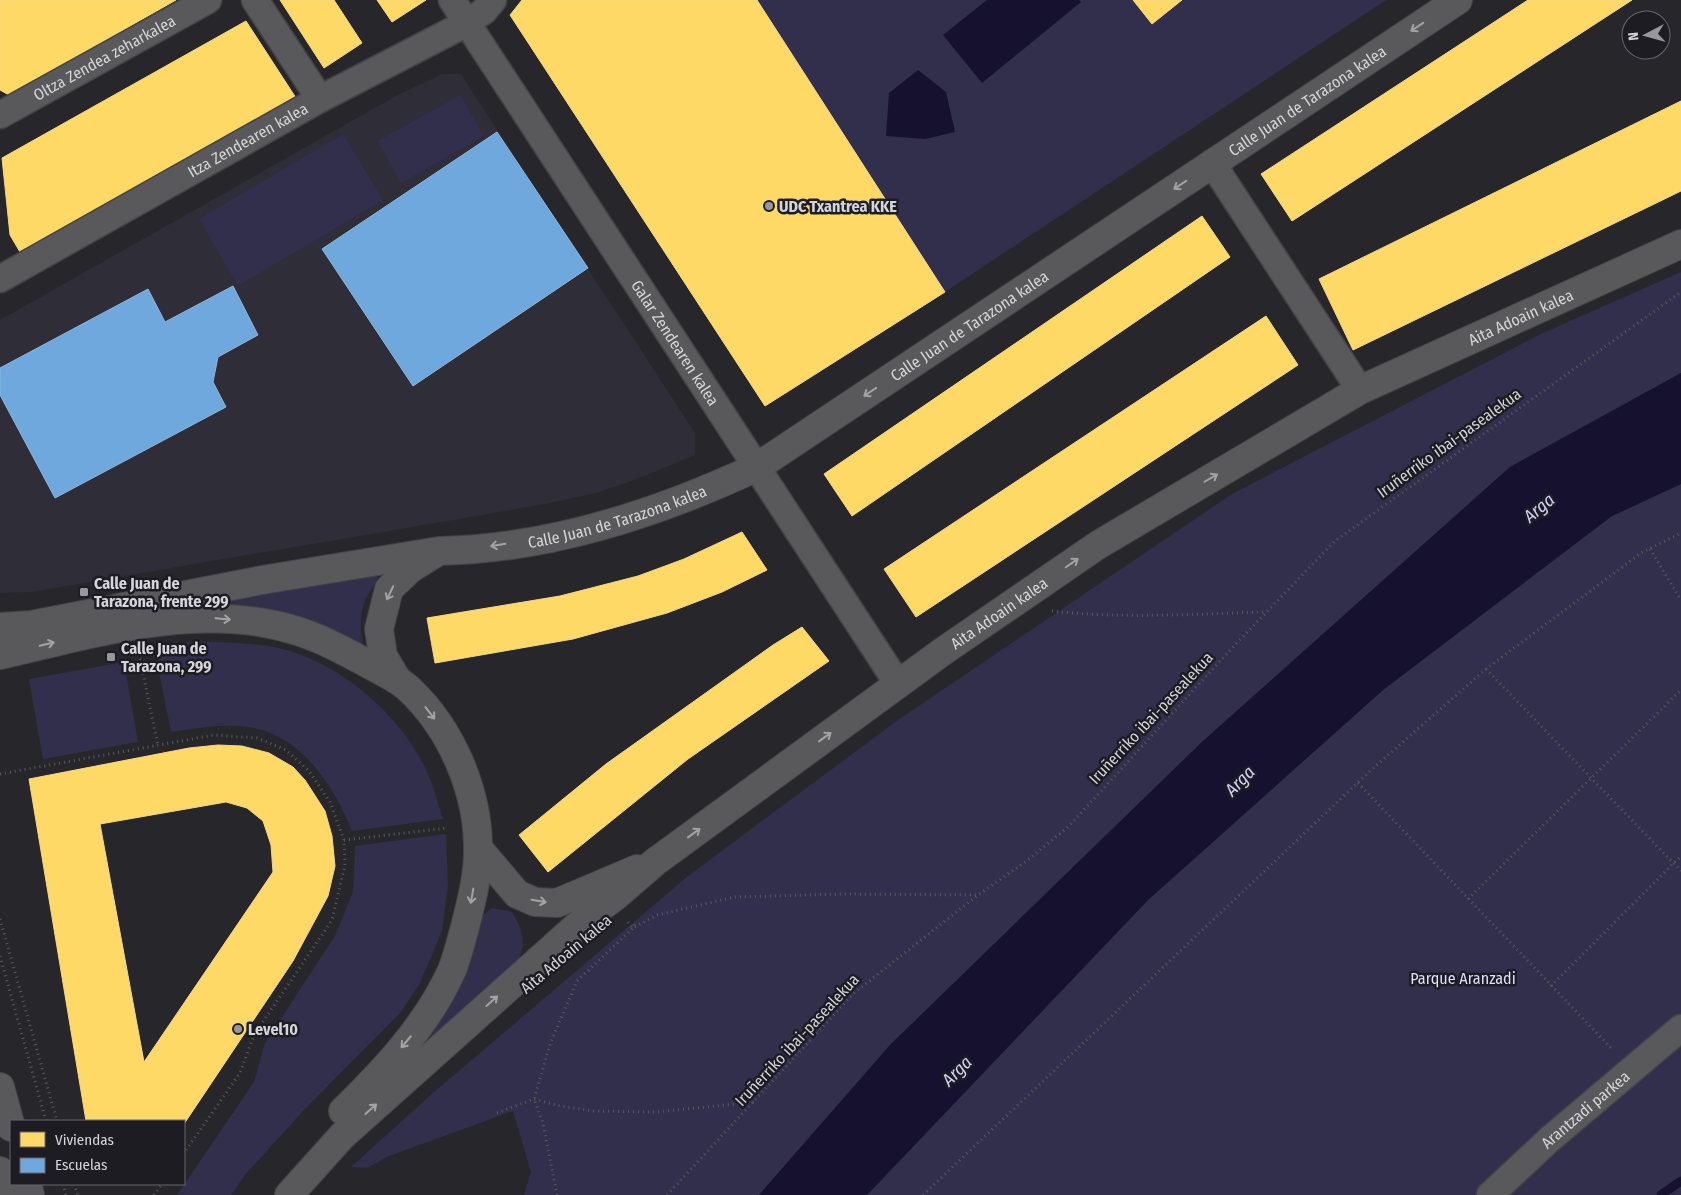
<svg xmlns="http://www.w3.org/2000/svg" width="1681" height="1195" viewBox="0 0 1681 1195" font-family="'Fira Sans Condensed',sans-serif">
	<rect width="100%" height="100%" fill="#27272b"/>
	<!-- built -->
	<path fill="#2e2d38" d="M442 74H461L695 433V455L642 477 596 493 540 505 31 592 0 593V320L396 96Z"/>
	<!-- green -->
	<g fill="#312f4b">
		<path d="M522 0H987L944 35 1081 2 1079 0H1386L945 292 765 406 510 15Z"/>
		<path d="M460 95 484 136 401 183 378 141Z"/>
		<path d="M343 134 383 200 238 286 199 219Z"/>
		<path d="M1681 272V373L1510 467 1203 741 890 1045 759 1195H524L531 1172 513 1111 389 1156 367 1168 351 1167 433 1093 688 876 898 720 1232 494 1543 333Z"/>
		<path d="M1681 484V1195H867L1148 900 1383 690 1612 516Z"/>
		<path d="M380 571C377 584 368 592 364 603 360 616 360 630 362 643L358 646 310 622 266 609 215 607 214 600Z"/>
		<path d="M195 641C226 643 261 642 290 651 346 668 403 718 427 772 434 787 438 804 443 819L352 831C335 789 306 742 259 729 231 722 200 728 171 732L154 647Z"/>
		<path d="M124 662 138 742 43 759 29 679Z"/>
		<path d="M446 834 448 885 442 931 420 983 400 1013 303 1111 245 1175 231 1195H177L254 1082 265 1043 335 936 353 892 355 846Z"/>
		<path d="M492 908 512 912C522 929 527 942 518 961L431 1039 428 1035 481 917Z"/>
	</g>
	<!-- water -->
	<g fill="#171130">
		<path d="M987 0H1079L1081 2 982 83 943 35Z"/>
		<path d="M918 70 946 92 955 132 925 139 886 136 889 93Z"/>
		<path d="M1681 373V484L1612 516 1383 690 1148 900 867 1195H759L890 1045 1203 741 1510 467Z"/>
	</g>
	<!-- homes -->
	<g fill="#ffd966" stroke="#f2d888" fill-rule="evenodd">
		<path d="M0 0H176L9 95 0 90Z"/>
		<path d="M280 0H334L362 43 324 68Z"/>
		<path d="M377 0H426L392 22Z"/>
		<path d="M522 0H757L945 292 765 406 510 15Z"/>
		<path d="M1133 0H1182L1152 24Z"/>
		<path d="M1528 0H1632L1292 221 1261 174Z"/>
		<path d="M246 21 296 98 20 252 10 235 2 158Z"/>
		<path d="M1681 101V191L1353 350 1319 279Z"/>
		<path d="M1202 216 1230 257 852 516 824 474Z"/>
		<path d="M1266 316 1298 365 916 617 884 569Z"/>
		<path d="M742 532 767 570 722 592 667 613 573 639 435 663 427 618 560 596 638 576 684 559Z"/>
		<path d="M802 627 829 661 688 759 548 872 519 835 606 764 773 645Z"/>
		<path d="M218 745 242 746 269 753 293 767 305 780 325 811 332 836 335 866 328 896 293 961 184 1124V1121H86L29 779 189 748ZM226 802 247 808 263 821 271 845 273 872 144 1062 100 824Z"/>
	</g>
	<!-- schools -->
	<g fill="#6fa8dc" stroke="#8eb6db">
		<path d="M497 132 588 268 413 386 322 249Z"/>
		<path d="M233 286 258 335 218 357 213 382 226 407 55 498 0 395V368L148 289 165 322Z"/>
	</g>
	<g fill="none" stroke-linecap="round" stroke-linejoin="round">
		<!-- stream -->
		<path stroke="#171130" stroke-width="9" d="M1661 1195 1681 1181"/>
		<defs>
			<g id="street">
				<path d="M255 0 320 99"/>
				<path id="s1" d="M452 0 898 684"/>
				<path id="s2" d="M0 115 208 0"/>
				<path d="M1212 163 1360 390"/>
				<path id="s3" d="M0 279 320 99 467 23 484 11 493 0"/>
				<path id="s4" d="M1490 1195 1550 1139 1681 1028"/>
			</g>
			<g id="secondary">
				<path id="s5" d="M0 627 31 625 262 580 439 551C548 549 659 513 757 467L1458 0"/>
				<path d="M0 655C89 635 184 605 275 625 316 634 340 649 376 668 388 675 400 680 410 690 451 729 477 789 478 845 479 874 471 903 464 931 460 944 457 958 452 970 428 1024 385 1070 343 1111"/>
				<path d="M396 678 383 656 379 629 389 589 410 569 434 554"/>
				<path d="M478 848 517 894 535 902 557 903 637 869"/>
				<path d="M0 1087 11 1127"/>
				<path d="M0 1171 7 1195"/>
				<path d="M27 1184 30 1195"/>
				<path id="s6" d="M289 1195 342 1136 585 919 617 895 655 862 942 652 1098 545 1360 390 1681 244"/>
			</g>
		</defs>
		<!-- street casing -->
		<use href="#street" stroke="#444446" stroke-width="29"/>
		<!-- secondary casing -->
		<use href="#secondary" stroke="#444446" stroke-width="30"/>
		<!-- path -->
		<g stroke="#5a5a5c" stroke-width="3" stroke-dasharray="1 4" stroke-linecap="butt">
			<path d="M1650 549 1681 600"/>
			<path d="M1052 611C1122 619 1195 614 1265 612"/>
			<path d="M139 654 158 746"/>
			<path d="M1486 669 1681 871"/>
			<path d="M0 774 214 735 257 738 286 750 309 771 330 802 344 840 345 865 332 920 254 1035 240 1073 184 1153"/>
			<path d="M1358 783 1612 1049"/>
			<path d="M344 840 448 828"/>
			<path d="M1468 899 1681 690"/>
			<path d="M0 919 57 1121"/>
			<path d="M628 922 633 928 657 915 735 897 841 894 978 895"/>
			<path d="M0 956 46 1121"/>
			<path d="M1551 986 1681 856"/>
			<path d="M497 1113 534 1099 560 1106 594 1111 657 1112 754 1102"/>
			<path d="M63 1184 66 1195"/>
			<path d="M74 1184 78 1195"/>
			<path d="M154 1195 162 1184"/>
			<path d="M557 1195 543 1123 534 1099 550 1044 577 981 633 928 637 921"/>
			<path d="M667 1195 854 993 978 895 1028 860 1069 826 1233 647 1335 541 1681 292"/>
			<path d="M923 1195 1370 771 1486 669 1641 553 1681 533"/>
		</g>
		<!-- street -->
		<use href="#street" stroke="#59595c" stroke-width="26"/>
		<!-- secondary -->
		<use href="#secondary" stroke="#59595c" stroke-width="28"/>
	</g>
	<!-- one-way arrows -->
	<defs><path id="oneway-shaft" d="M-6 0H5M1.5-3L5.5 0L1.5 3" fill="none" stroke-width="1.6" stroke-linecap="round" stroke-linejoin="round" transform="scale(1.25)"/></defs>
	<g stroke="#a3a3a7">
		<use href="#oneway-shaft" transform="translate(1417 27) rotate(146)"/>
		<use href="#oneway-shaft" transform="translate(1180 185) rotate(146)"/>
		<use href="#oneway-shaft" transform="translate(870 392) rotate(146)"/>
		<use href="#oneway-shaft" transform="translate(1211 478) rotate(-30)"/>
		<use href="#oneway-shaft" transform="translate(498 545) rotate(171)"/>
		<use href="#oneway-shaft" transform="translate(1072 563) rotate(-35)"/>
		<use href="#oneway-shaft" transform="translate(390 593) rotate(115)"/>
		<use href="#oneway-shaft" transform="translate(223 619) rotate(5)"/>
		<use href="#oneway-shaft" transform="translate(47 644) rotate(-13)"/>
		<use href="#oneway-shaft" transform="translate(430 713) rotate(52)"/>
		<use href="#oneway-shaft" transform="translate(825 737) rotate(-36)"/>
		<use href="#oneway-shaft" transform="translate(694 833) rotate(-36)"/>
		<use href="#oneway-shaft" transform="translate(472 896) rotate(100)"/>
		<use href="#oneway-shaft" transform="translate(539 901) rotate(9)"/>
		<use href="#oneway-shaft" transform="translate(492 1001) rotate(-42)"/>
		<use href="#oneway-shaft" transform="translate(406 1042) rotate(130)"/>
		<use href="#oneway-shaft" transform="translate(371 1109) rotate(-42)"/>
	</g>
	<!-- markers -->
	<g fill="#98989c" stroke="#1d1c22" stroke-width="2">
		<circle cx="769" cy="206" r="5"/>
		<rect x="79" y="587" width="10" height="10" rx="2.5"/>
		<rect x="106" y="652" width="10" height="10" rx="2.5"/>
		<circle cx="238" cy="1029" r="5"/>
	</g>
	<g text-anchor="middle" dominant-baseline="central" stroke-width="5" stroke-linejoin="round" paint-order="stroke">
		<!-- street labels -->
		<g font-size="16" fill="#d5d5d9" stroke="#1d1c22">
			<text stroke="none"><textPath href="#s2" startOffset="119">Oltza Zendea zeharkalea</textPath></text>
			<text stroke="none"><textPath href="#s5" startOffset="1438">Calle Juan de Tarazona kalea</textPath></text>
			<text stroke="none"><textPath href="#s3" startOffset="284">Itza Zendearen kalea</textPath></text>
			<text stroke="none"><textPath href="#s6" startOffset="1521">Aita Adoain kalea</textPath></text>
			<text stroke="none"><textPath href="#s5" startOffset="1032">Calle Juan de Tarazona kalea</textPath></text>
			<text stroke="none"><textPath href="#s1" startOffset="409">Galar Zendearen kalea</textPath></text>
			<text transform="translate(1449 443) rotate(-36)">Iruñerriko ibai-pasealekua</text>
			<text stroke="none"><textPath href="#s5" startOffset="628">Calle Juan de Tarazona kalea</textPath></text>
			<text stroke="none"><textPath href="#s6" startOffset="920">Aita Adoain kalea</textPath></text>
			<text transform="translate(1151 718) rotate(-47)">Iruñerriko ibai-pasealekua</text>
			<text transform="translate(566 954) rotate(-40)">Aita Adoain kalea</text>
			<text transform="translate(797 1040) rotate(-47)">Iruñerriko ibai-pasealekua</text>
			<text stroke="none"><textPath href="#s4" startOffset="128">Arantzadi parkea</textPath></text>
		</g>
		<!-- poi labels -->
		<g font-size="16" font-weight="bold" fill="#d5d5d9" stroke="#1d1c22" text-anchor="start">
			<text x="779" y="206">UDC Txantrea KKE</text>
			<text x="94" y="583">Calle Juan de<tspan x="94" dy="18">Tarazona, frente 299</tspan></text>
			<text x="121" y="648">Calle Juan de<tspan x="121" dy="18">Tarazona, 299</tspan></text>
			<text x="248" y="1029">Level10</text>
		</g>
		<!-- park labels -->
		<g font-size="16" fill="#dfdefa" stroke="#1d1c22">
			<text x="1463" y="978">Parque Aranzadi</text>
		</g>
		<!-- water labels -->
		<g font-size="18" font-style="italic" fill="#d3d1fb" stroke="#1d1c22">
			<text transform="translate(1539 508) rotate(-40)">Arga</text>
			<text transform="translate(1240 781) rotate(-46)">Arga</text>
			<text transform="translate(957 1071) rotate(-45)">Arga</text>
		</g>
	</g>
	<!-- legend -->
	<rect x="10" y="1120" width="175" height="65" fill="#1d1c22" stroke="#67666b"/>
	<rect x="20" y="1132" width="25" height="15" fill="#ffd966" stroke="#67666b"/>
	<text x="55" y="1145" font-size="15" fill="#d5d5d9">Viviendas</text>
	<rect x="20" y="1158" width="25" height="15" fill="#6fa8dc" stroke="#67666b"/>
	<text x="55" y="1170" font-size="15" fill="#d5d5d9">Escuelas</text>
	<!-- north arrow -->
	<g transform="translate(1646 35) rotate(264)"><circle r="24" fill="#1d1c22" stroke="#67666b"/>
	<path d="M0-4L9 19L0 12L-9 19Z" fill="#98989c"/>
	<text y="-8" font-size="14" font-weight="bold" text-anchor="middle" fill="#d5d5d9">N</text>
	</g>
</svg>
